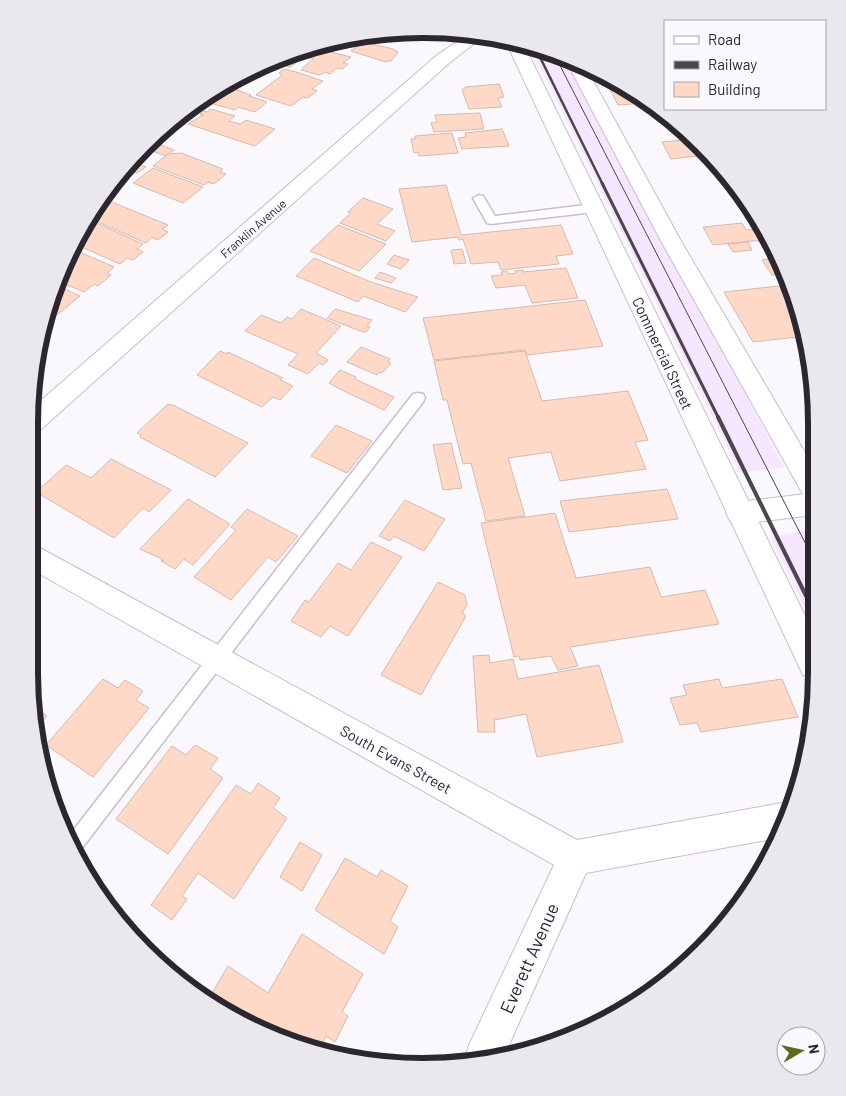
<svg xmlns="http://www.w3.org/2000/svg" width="846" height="1096" viewBox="0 0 846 1096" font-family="Barlow,sans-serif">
	<rect width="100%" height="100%" fill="#fbf8fd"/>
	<!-- built -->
	<g fill="#f6e6ff">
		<path d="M554 53 566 56 784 467 740 473 534 54Z"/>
		<path d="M814 530V626L770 536Z"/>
	</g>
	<!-- building -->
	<g fill="#fed9c7" stroke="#d5baae">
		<path d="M338 39 354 43 346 49 324 43Z"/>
		<path d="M364 42 393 49 398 52 392 60 386 62 351 51Z"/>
		<path d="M310 47 351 57 343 63 348 64 342 69 337 68 330 74 325 72 320 75 301 70 313 59 298 54Z"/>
		<path d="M291 53 298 55 292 60 297 62 290 67 269 61Z"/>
		<path d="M284 69 296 72 323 81 312 89 317 91 308 98 303 97 291 106 256 95 282 75 279 73Z"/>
		<path d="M499 84 504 97 498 98 502 107 469 109 462 90 466 87Z"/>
		<path d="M621 84 642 95 646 103 618 105 608 85Z"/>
		<path d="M223 85 251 95 249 96 267 102 255 112 238 107 235 110 199 100Z"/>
		<path d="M211 109 235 116 229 121 240 124 246 120 275 129 255 146 188 124 201 116 203 115 200 114 204 111 207 112Z"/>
		<path d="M480 113 484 129 434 132 431 123 437 122 435 115Z"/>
		<path d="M175 122 182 124 165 140 158 139Z"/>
		<path d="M502 129 509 146 462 149 458 138 466 137 465 133Z"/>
		<path d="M452 133 458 153 419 156 418 152 414 153 411 139H415V136Z"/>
		<path d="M696 139 707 155 671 159 662 142Z"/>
		<path d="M161 145 174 150 165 156 153 151Z"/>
		<path d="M181 153 223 169 220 172 226 174 214 184 208 182 204 185 153 166 168 154Z"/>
		<path d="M137 163 146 167 137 173 127 169Z"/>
		<path d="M153 168 203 187 183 203 133 183Z"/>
		<path d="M446 185 461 235 561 225 573 254 556 256 559 264 501 270 498 262 471 264 463 239 459 240 458 237 412 242 399 189Z"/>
		<path d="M102 198 168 225 162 229 168 232 158 240 152 237 146 243 91 219Z"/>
		<path d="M363 198 393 209 377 224 395 231 386 241 340 223 351 213 348 212Z"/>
		<path d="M94 222 143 244 137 249 143 252 133 260 127 258 120 264 77 245 86 228Z"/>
		<path d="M742 223 746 230 756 229 763 240 713 245 703 227Z"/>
		<path d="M338 225 386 244 359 271 310 251Z"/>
		<path d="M748 242 752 250 733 252 728 244Z"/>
		<path d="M462 249 466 263 454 264 451 250Z"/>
		<path d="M75 250 114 267 107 273 111 275 98 286 94 284 84 292 58 281Z"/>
		<path d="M394 255 409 260 401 269 387 264Z"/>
		<path d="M314 258 371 282 418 297 405 312 363 296 358 302 296 276Z"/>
		<path d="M777 258 785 274 772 275 762 260Z"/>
		<path d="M566 268 578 298 532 303 525 285 496 288 491 276 502 275 501 272 507 271 508 274 516 273 515 271 523 270V272Z"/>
		<path d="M380 272 396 278 391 283 375 278Z"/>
		<path d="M56 285 80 296 47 323 45 322 50 297Z"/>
		<path d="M779 286 803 325 806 336 753 342 724 292Z"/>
		<path d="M585 300 603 346 527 355 525 350 434 360 423 318Z"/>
		<path d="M301 309 341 326 316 353 328 360 323 365 319 363 308 374 288 365 298 354 245 331 261 315 281 323 287 317 292 319Z"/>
		<path d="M335 309 372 320 367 326 370 327 366 332H363L327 318Z"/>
		<path d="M361 347 390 359 388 362 391 363 382 373 379 372 377 375 347 362Z"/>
		<path d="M220 351 227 354 228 352 283 378 280 380 293 386 280 400 273 397 262 407 197 375Z"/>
		<path d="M525 351 542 401 628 391 648 440 635 442 646 469 560 481 551 452 508 458 525 516 486 521 471 463 463 464 447 400H443L434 361Z"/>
		<path d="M340 370 356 377 355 379 394 397 384 410 344 391 329 383Z"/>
		<path d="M168 404 175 406 248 443 215 477 140 437 141 435 137 433Z"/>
		<path d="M336 425 372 441 347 473 311 456Z"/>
		<path d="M451 443 462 488 443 490 433 445Z"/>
		<path d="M111 459 171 490 149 512 143 508 114 538 36 492 66 465 91 478Z"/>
		<path d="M667 489 678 519 569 532 560 501Z"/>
		<path d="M188 499 230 524 193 565 184 559 175 569 161 561 164 560 140 549Z"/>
		<path d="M405 500 445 519 424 551 394 536 390 541 379 536Z"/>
		<path d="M247 509 298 536 276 562 268 557 231 600 194 577 236 530 231 527Z"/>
		<path d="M555 513 576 578 650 567 661 597 705 590 719 624 570 647 578 666 558 670 551 656 520 660 519 656 514 657 481 523Z"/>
		<path d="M371 542 402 557 348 636 330 626 321 637 291 621 305 600 309 602 338 563 351 570Z"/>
		<path d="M438 582 465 595 467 605 462 613 466 616 421 695 381 675Z"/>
		<path d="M489 655 490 663 513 659 518 679 599 665 623 742 537 757 526 714 494 720 495 732H478L473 656Z"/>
		<path d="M103 679 118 688 125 680 143 691 136 700 149 708 93 777 46 745Z"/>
		<path d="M719 679 722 688 782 679 798 717 701 732 697 723 680 725 670 698 687 695 683 685Z"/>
		<path d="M33 707 47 716 36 728Z"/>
		<path d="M195 745 218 758 210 769 223 778 168 854 116 819 172 746 186 755Z"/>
		<path d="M258 783 280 798 273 808 287 818 234 899 198 873 182 896 187 899 172 920 151 905 236 785 251 794Z"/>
		<path d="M300 842 322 855 302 891 280 877Z"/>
		<path d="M345 858 377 877 381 870 408 886 390 921 398 927 384 954 315 910Z"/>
		<path d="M302 934 363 974 342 1012 348 1016 335 1042 326 1036 318 1052 232 1017 208 1000 228 966 268 993Z"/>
	</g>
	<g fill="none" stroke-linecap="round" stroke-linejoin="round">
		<defs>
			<g id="lane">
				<path d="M479 195 483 196 495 216 594 204 600 208 594 212 491 224 487 223 473 198Z"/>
				<path d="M418 393 423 394 425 398 423 402 76 856 68 837 413 394Z"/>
			</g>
			<g id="street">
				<path d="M469 33 485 35 448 64 38 432 29 434 30 410 436 56Z"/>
				<path d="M814 493V515L739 524 730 521 726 513 730 505 739 502Z"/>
				<path d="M29 542 577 840 787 802 794 805 778 838 586 873 505 1054 466 1060 465 1057 470 1043 554 865 29 568Z"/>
			</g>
			<g id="secondary">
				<path d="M506 38 523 43 814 634V679L803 675 505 40Z"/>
				<path d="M566 57 584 64 681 241 814 468V501L805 498 661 241 565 59Z"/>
			</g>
		</defs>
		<!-- lane casing -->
		<use href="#lane" stroke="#cabbd2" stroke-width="3"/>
		<!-- street casing -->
		<use href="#street" stroke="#cabbd2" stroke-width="2"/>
		<!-- secondary casing -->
		<use href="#secondary" stroke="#cabbd2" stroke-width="2"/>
		<!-- lane -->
		<use href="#lane" fill="#fff" fill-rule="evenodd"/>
		<!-- street -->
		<use href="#street" fill="#fff" fill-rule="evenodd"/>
		<!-- secondary -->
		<use href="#secondary" fill="#fff" fill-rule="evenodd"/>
		<!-- tram -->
		<path stroke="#4c464e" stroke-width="1" d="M553 52 814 560"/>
		<!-- rail-far2 -->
		<path stroke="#4c464e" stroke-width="2.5" d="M535 47 603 185"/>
		<!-- rail-far1 -->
		<path stroke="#4c464e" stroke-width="3" d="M602 183 719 419"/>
		<!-- rail -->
		<path stroke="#4c464e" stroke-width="4" d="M718 417 814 612"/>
	</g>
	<g text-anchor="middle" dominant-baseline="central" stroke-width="4" stroke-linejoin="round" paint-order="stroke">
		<!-- far-street labels -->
		<g font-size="12" fill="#2c262f" stroke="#fbf8fd">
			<text transform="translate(253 228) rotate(-41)">Franklin Avenue</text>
		</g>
		<!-- street labels -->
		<g font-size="15" fill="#2c262f" stroke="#fbf8fd">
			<text transform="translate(663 353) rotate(65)">Commercial Street</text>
			<text transform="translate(396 759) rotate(29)">South Evans Street</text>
		</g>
		<!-- near-street labels -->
		<g font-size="18" fill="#2c262f" stroke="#fbf8fd">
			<text transform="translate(529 958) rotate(-66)">Everett Avenue</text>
		</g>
	</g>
	<!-- crop -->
	<path d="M0 0H846V1096H0ZM423 38H423A385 385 0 0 1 808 423V673A385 385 0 0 1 423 1058H423A385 385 0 0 1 38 673V423A385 385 0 0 1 423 38Z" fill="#eae7ed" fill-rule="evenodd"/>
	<path fill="none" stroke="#2c262f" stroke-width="6" d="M423 38H423A385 385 0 0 1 808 423V673A385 385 0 0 1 423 1058H423A385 385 0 0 1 38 673V423A385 385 0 0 1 423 38Z"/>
	<!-- legend -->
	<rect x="664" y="20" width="162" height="90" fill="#fbf8fd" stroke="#a8a4ab"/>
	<rect x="674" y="36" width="25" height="8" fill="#ffffff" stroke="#a8a4ab"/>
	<text x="708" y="45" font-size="15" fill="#2c262f">Road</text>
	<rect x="674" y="61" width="25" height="8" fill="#4c464e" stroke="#a8a4ab"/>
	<text x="708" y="70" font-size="15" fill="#2c262f">Railway</text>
	<rect x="674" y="82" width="25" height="15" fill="#fed9c7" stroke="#a8a4ab"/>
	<text x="708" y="95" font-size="15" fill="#2c262f">Building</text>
	<!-- north arrow -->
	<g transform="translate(801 1051) rotate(81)"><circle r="24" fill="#fbf8fd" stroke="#a8a4ab"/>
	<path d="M0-4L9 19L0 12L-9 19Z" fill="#5a6c18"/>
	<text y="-8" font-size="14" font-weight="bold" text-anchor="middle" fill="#2c262f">N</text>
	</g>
</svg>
